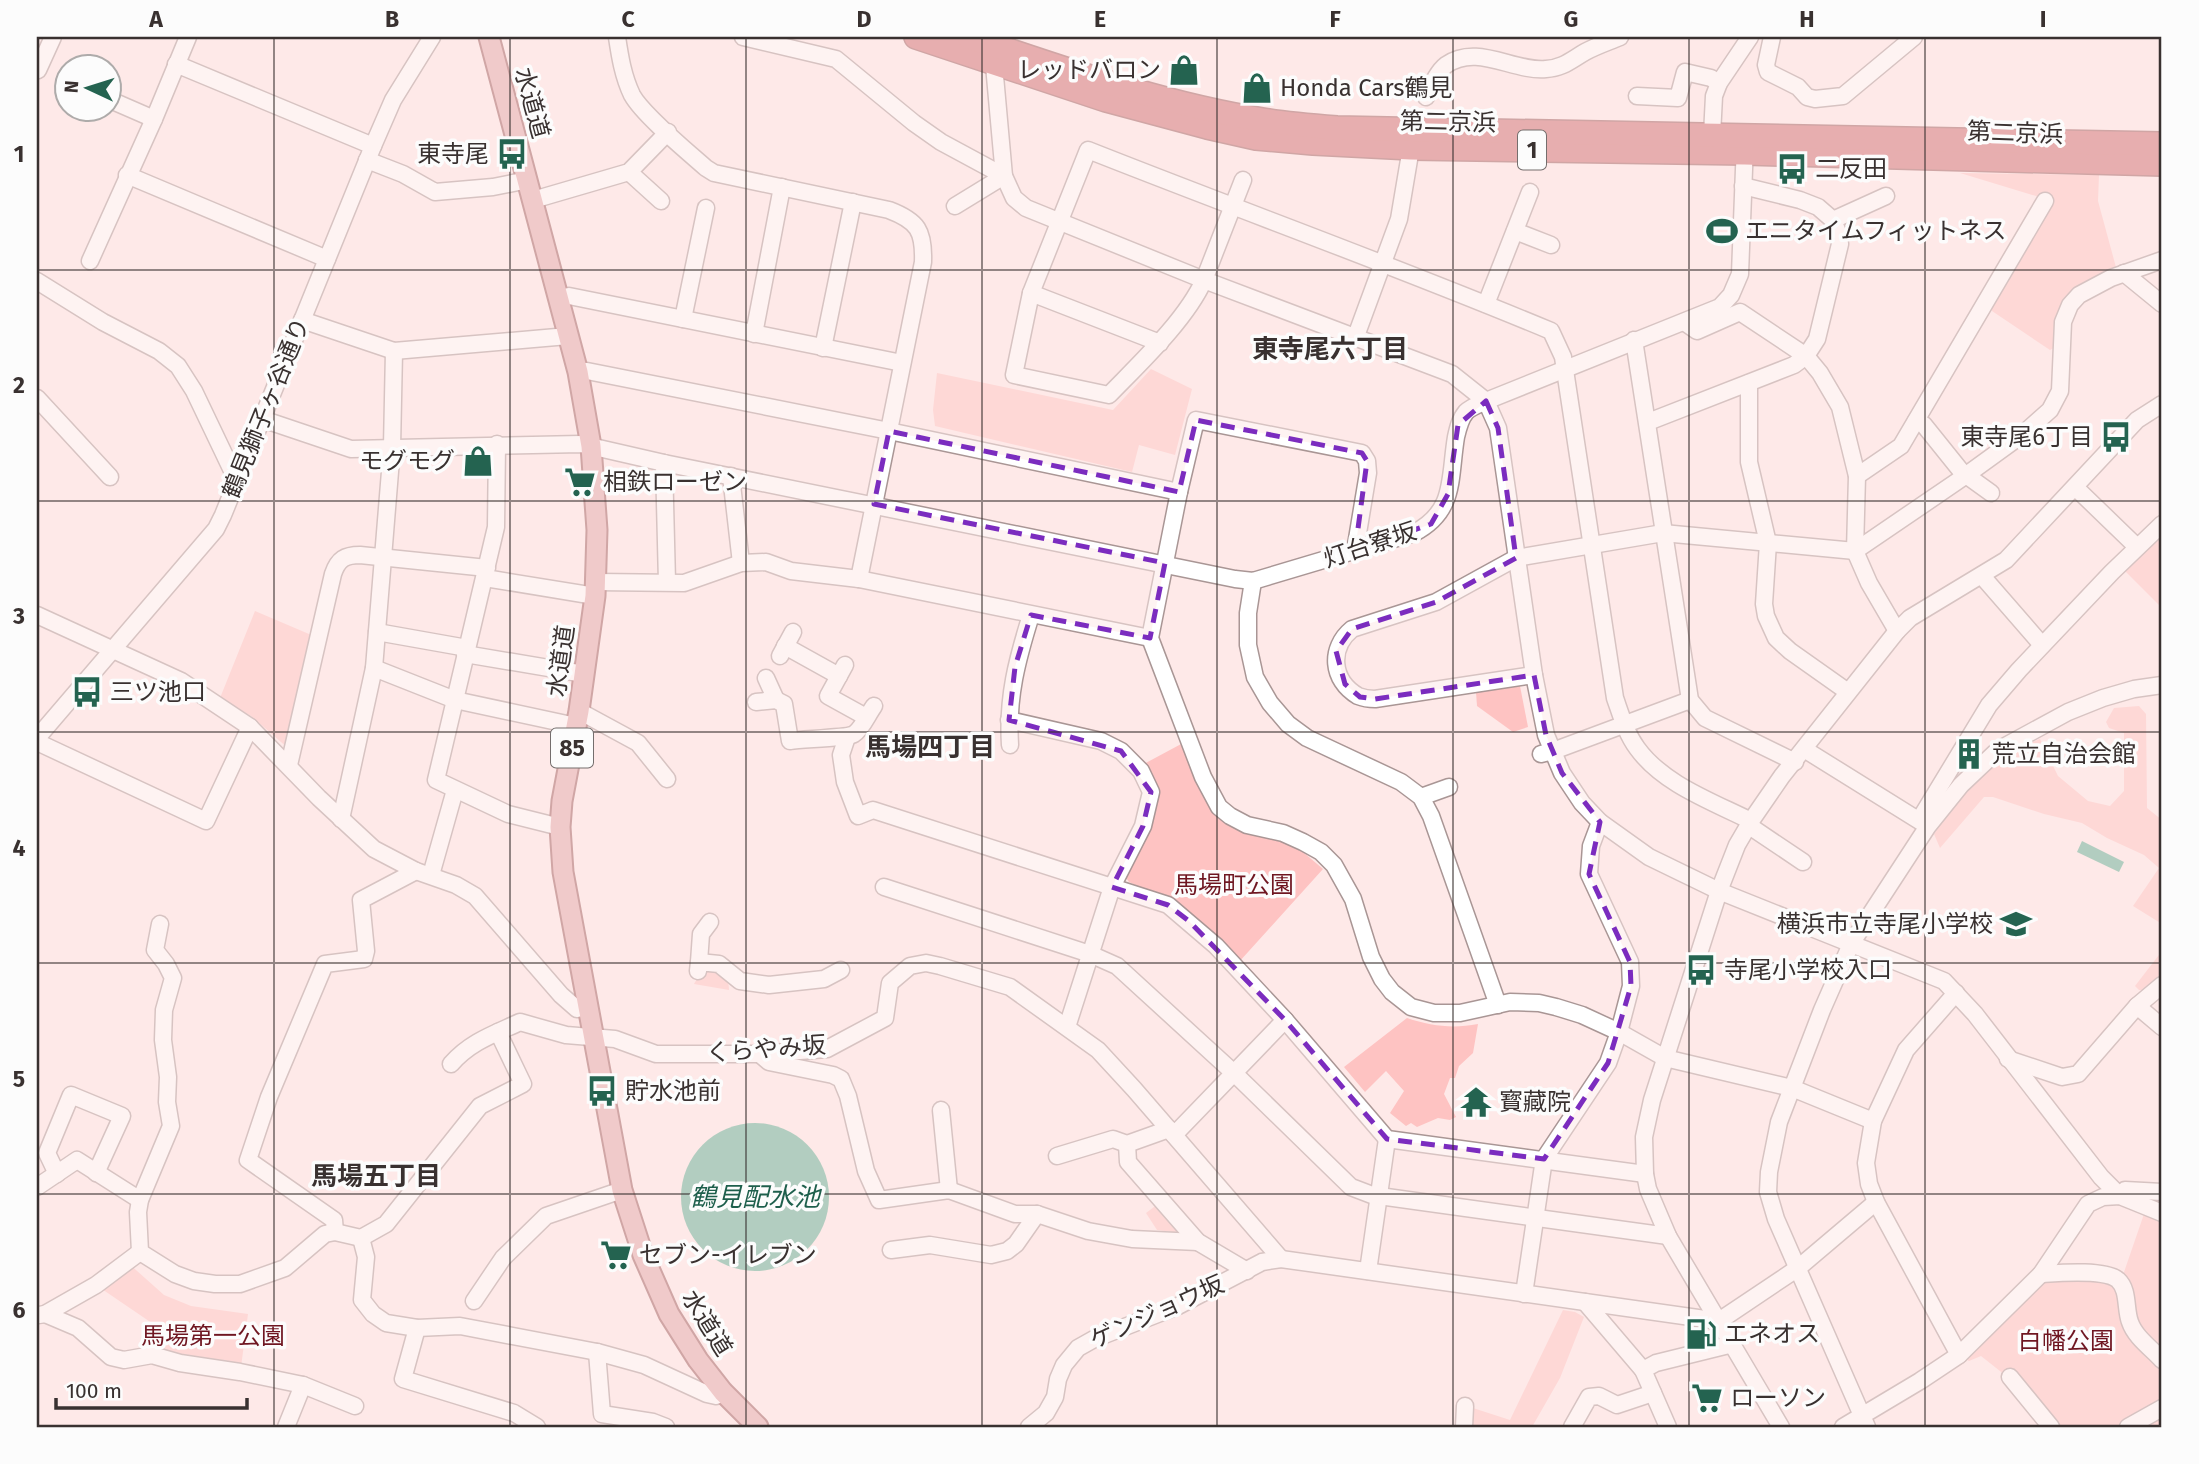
<svg xmlns="http://www.w3.org/2000/svg" width="2199" height="1464" viewBox="0 0 2199 1464" font-family="'Fira Sans','Noto Sans JP',sans-serif">
	<rect width="100%" height="100%" fill="#fee9e8"/>
	<!-- green -->
	<g fill="#fec3c2">
		<path d="M1960 173 2099 175 2098 201 2117 271 2086 286 2056 347 2050 350 1992 311 1991 304 2049 200Z"/>
		<path d="M1151 369 1192 389 1175 455 1139 445 1132 472 935 426 933 410 937 373 1113 410Z"/>
		<path d="M2162 531V608L2122 568Z"/>
		<path d="M255 611 316 637 289 749 251 716 220 698Z"/>
		<path d="M1520 686 1528 727 1513 732 1477 706 1476 692Z"/>
		<path d="M2139 706 2146 714 2147 808 2162 820V924L2133 906 2159 868 2144 855 2107 838 2082 823 2044 814 1993 797H1984L1940 848 1934 834 1967 785 2004 753 2040 739 2058 776 2088 801 2110 806 2124 791V733L2109 728 2106 722 2114 708Z"/>
		<path d="M1183 743 1214 809 1303 852 1323 869 1239 962 1169 900 1129 882 1124 875 1148 825 1142 765Z"/>
		<path d="M2162 951V983L2152 991 2139 990 2135 986Z"/>
		<path d="M703 968C717 970 729 974 729 990L694 984Z"/>
		<path d="M1407 1018C1431 1026 1453 1029 1478 1024L1473 1053 1459 1066 1455 1078H1450L1444 1094 1456 1117 1450 1120 1438 1118 1417 1127 1411 1123 1406 1126 1390 1113 1404 1091 1386 1071 1365 1092 1344 1067Z"/>
		<path d="M2132 1194 2162 1197V1427H2046L2005 1375 1981 1356 1969 1361 1959 1355 2041 1274 2123 1275 2144 1214 2155 1205Z"/>
		<path d="M1158 1204 1180 1233 1157 1230 1146 1213Z"/>
		<path d="M127 1262 164 1295 191 1306 248 1314 241 1367 157 1351 165 1332 96 1285Z"/>
		<path d="M1563 1310 1575 1312 1584 1317 1560 1378 1532 1427H1472L1473 1408 1510 1420Z"/>
	</g>
	<!-- water -->
	<g fill="#58ab90">
		<path d="M2082 841 2124 862 2119 872 2077 852Z"/>
		<circle cx="755" cy="1197" r="74"/>
	</g>
	<g fill="none" stroke-linecap="round" stroke-linejoin="round">
		<defs>
			<g id="minor">
				<path d="M617 37C620 57 623 76 632 95 643 115 688 152 706 168L714 173 889 210C918 221 924 231 923 262L859 579"/>
				<path d="M743 37 836 59 914 123 941 142 1004 176 955 206"/>
				<path d="M1772 37 1766 65 1768 72 1798 87 1807 97 1815 99 1843 96 1914 37"/>
				<path d="M993 54 1004 176 1014 198 1026 208 1204 280 1452 374 1486 401 1498 428 1534 675 1546 735 1562 773 1582 803 1600 822 1649 857 1719 891 1944 981 1975 1014 2101 1177 2120 1196"/>
				<path d="M176 64 373 146"/>
				<path d="M38 70 53 37"/>
				<path d="M1637 96 1678 98 1685 72 1711 78 1719 83"/>
				<path d="M1426 97C1431 87 1437 72 1446 65 1477 43 1513 72 1546 69 1563 68 1571 60 1585 52 1596 46 1608 42 1620 37"/>
				<path d="M108 99 154 119"/>
				<path d="M1712 135 1714 96 1719 83 1750 37"/>
				<path d="M367 160 403 174 435 192 493 187 528 180"/>
				<path d="M629 172 661 201"/>
				<path d="M127 175 327 259"/>
				<path d="M1243 180 1204 280C1186 320 1140 363 1109 395L1014 375 1031 293 1088 150C1242 211 1398 267 1551 331L1563 357 1615 698C1621 715 1626 733 1637 748 1663 784 1711 801 1751 821"/>
				<path d="M533 200 629 172 668 132"/>
				<path d="M1833 220 1886 196"/>
				<path d="M1515 231 1551 245"/>
				<path d="M90 261 154 119 188 37"/>
				<path d="M2124 273 2162 304"/>
				<path d="M37 281 103 322 159 351 178 366 194 391 237 481"/>
				<path d="M1031 293 1160 343"/>
				<path d="M558 299 569 296 902 363"/>
				<path d="M1486 304 1530 192"/>
				<path d="M683 319 706 208"/>
				<path d="M302 320 394 351 568 336"/>
				<path d="M1684 322 1697 331 1740 312 1806 356 1820 373 1840 407 1857 476 1855 551 1869 583 1897 631"/>
				<path d="M754 334 782 187"/>
				<path d="M1356 336 1399 219 1411 148"/>
				<path d="M1634 340 1690 700 1705 718 1795 762"/>
				<path d="M823 348 853 202"/>
				<path d="M578 372 587 371 889 431 1179 492"/>
				<path d="M1749 383V462L1768 543 1764 604 1766 616 1776 638 1790 651 1848 692"/>
				<path d="M37 398 110 477"/>
				<path d="M262 419 351 449 581 444 664 463 1235 579 1253 581 1414 533C1456 511 1449 479 1456 437 1458 428 1460 419 1466 412 1471 407 1480 404 1486 401L1720 307 1731 295 1740 274 1745 143"/>
				<path d="M1916 421 1924 425 1965 476"/>
				<path d="M1648 422 1794 365 1806 356 1817 339 1840 244 1839 235 1833 220 1818 207 1800 200 1743 186"/>
				<path d="M497 444 496 527 436 780 508 814 560 827"/>
				<path d="M664 463 667 582"/>
				<path d="M1966 475 1991 493"/>
				<path d="M731 476 741 563"/>
				<path d="M1857 476 1901 446 2045 201"/>
				<path d="M2076 488 2137 547"/>
				<path d="M1355 551 1368 473 1367 461 1362 453 1196 420 1179 492 1150 638 1203 777 1219 807 1230 816 1247 825 1283 833 1303 842 1321 852 1334 865 1353 899 1371 957 1382 979 1392 992 1411 1007 1434 1013H1460L1510 1002 1539 1003 1556 1007 1582 1015 1619 1032 1665 1058 1792 1088 1873 1121"/>
				<path d="M1982 576 2042 645"/>
				<path d="M485 578 595 596"/>
				<path d="M1253 581 1248 613V645L1255 677 1270 703 1288 724 1307 738 1401 782 1421 797 1431 816 1498 1005"/>
				<path d="M596 582 684 583 741 563 766 562 791 571 859 579 1150 638"/>
				<path d="M37 615 181 681 250 727 319 798 374 849 416 871 456 885 475 896 561 995 577 1009 589 1006"/>
				<path d="M377 632 467 648"/>
				<path d="M785 646 839 676"/>
				<path d="M465 654 584 674"/>
				<path d="M780 656 793 632"/>
				<path d="M845 665 828 696 866 717"/>
				<path d="M374 668 455 700 576 726"/>
				<path d="M1534 675 1375 699C1370 699 1363 698 1358 696 1331 680 1329 648 1352 629L1436 602 1516 558 1663 533 1855 551 1965 476 2023 434 2050 410 2060 391 2063 322 2070 305 2079 295 2111 278 2162 260"/>
				<path d="M766 678 776 700"/>
				<path d="M756 702 776 700 784 704 790 741C802 739 848 738 854 734 862 729 868 714 874 706"/>
				<path d="M579 711 638 743 667 779"/>
				<path d="M1009 720 1101 741 1121 751 1141 771 1151 792 1143 826 1112 887 1067 1027"/>
				<path d="M847 737 841 755 845 782 858 816 873 810 1168 905 1216 946 1285 1020 1387 1139 1645 1174"/>
				<path d="M37 738 216 529 223 515 373 146 393 100 432 37"/>
				<path d="M37 742 206 821 250 727"/>
				<path d="M1010 745C1007 697 1017 660 1031 615"/>
				<path d="M1804 749 1926 825"/>
				<path d="M1541 754 1553 751 1690 700"/>
				<path d="M289 765 333 574C338 559 345 555 360 555L487 568"/>
				<path d="M1421 797 1449 787"/>
				<path d="M341 819 374 668 392 447 394 351"/>
				<path d="M1920 819 1989 705 2019 670 2112 572 2162 524"/>
				<path d="M1748 825 1803 862"/>
				<path d="M431 875 455 790"/>
				<path d="M884 887 1090 954 1117 966 1235 1074 1351 1187 1372 1195 1668 1236"/>
				<path d="M160 924 155 950 166 964 173 978 164 1010 163 1040 168 1077 167 1102 171 1126 140 1200 138 1212 140 1252 175 1274 194 1281 215 1284H240L285 1268 325 1234 335 1232 361 1238 386 1224 480 1106 523 1084 498 1032"/>
				<path d="M699 962 701 934 710 922"/>
				<path d="M698 971 699 962 719 964 740 981 769 985 824 979 841 970"/>
				<path d="M1956 993 1906 1050 1873 1121 1866 1163 1869 1184 1876 1202 1959 1355"/>
				<path d="M2137 1006 2162 1027"/>
				<path d="M762 1056 769 1062 833 1075 841 1079 848 1096 866 1171 879 1200 949 1190 1015 1214H1037L1088 1231 1132 1239 1198 1242"/>
				<path d="M2008 1059 2062 1077 2078 1074 2137 1006 2162 985"/>
				<path d="M451 1064C470 1042 494 1034 520 1022L566 1035 615 1039 656 1054H760L827 1049 885 1018 890 983 910 966 926 963 940 966 1010 987 1098 1050 1134 1089 1281 1259"/>
				<path d="M941 1110 949 1190"/>
				<path d="M1174 1135 1285 1020"/>
				<path d="M1127 1144 1128 1162 1198 1242 1247 1271"/>
				<path d="M1057 1156 1113 1139 1127 1144 1169 1129"/>
				<path d="M57 1174 47 1153 71 1095 122 1116 96 1173"/>
				<path d="M37 1187 77 1160 140 1200"/>
				<path d="M2120 1196 2125 1190 2162 1192"/>
				<path d="M335 1232 334 1220 248 1160 269 1097 325 964 364 959 366 951 361 900 416 871"/>
				<path d="M361 1238 366 1257 362 1300 373 1314 386 1323 417 1328 460 1326 597 1352 644 1365 707 1394 716 1396 723 1392"/>
				<path d="M891 1250 930 1245 991 1255 1007 1251 1016 1244 1037 1214"/>
				<path d="M1368 1271 1387 1139"/>
				<path d="M2041 1274C2058 1273 2105 1269 2118 1280 2129 1290 2125 1309 2130 1322 2135 1337 2151 1348 2162 1360"/>
				<path d="M1524 1294 1544 1159 1608 1063 1619 1032 1631 986 1630 962 1589 874 1591 846 1600 822"/>
				<path d="M474 1301 503 1258 546 1216 622 1190"/>
				<path d="M1585 1302 1643 1370"/>
				<path d="M45 1314 78 1328 111 1357 124 1360 152 1355 180 1363 240 1372 303 1385 355 1406"/>
				<path d="M39 1315 45 1314 96 1285 140 1252"/>
				<path d="M417 1328 403 1379 514 1413 537 1427"/>
				<path d="M597 1352 602 1414 653 1422 666 1427"/>
				<path d="M2010 1377 2051 1427"/>
				<path d="M286 1427 303 1385"/>
				<path d="M1029 1427 1046 1413 1055 1397 1058 1379 1064 1365 1078 1348 1094 1339 1178 1306 1262 1262 1281 1259 1719 1321 1798 1268 1876 1202"/>
				<path d="M1464 1427 1465 1406"/>
				<path d="M1572 1427 1589 1397 1599 1396 1617 1405 1653 1393"/>
				<path d="M1668 1427 1643 1370 1656 1363 1733 1344"/>
				<path d="M1781 1427 1668 1236 1648 1189 1645 1174 1644 1137 1652 1100 1719 891 1737 845 1751 821 1782 776 1897 631 1910 618 2006 560 2137 420 2162 404"/>
				<path d="M1843 1427 1920 1381 1959 1355 2041 1274 2088 1204 2103 1197 2120 1196 2162 1213"/>
				<path d="M1867 1427 1776 1219 1768 1192 1769 1172 1779 1122 1822 1010 1851 944 1928 826 1961 785 1998 750 2068 712 2103 698 2134 689 2162 685"/>
				<path d="M2128 1427 2162 1408"/>
			</g>
			<path id="major" d="M489 37 578 372 591 446 597 530 595 596 579 711 562 801 560 827 563 872 622 1190 643 1255 669 1314 698 1360 723 1392 758 1427"/>
			<g id="highway">
				<path d="M916 37 1106 100 1207 127 1256 138 1313 143 1411 148 1745 153 2162 164"/>
				<path d="M969 37C1065 69 1162 104 1263 120 1287 124 1312 126 1337 128L2162 144"/>
			</g>
		</defs>
		<!-- minor casing -->
		<use href="#minor" stroke="#a99695" stroke-width="19"/>
		<!-- major casing -->
		<use href="#major" stroke="#995456" stroke-width="23"/>
		<!-- highway casing -->
		<use href="#highway" stroke="#995456" stroke-width="26"/>
		<!-- minor -->
		<use href="#minor" stroke="#fff" stroke-width="16"/>
		<!-- major -->
		<use href="#major" stroke="#e1a4a6" stroke-width="19"/>
		<!-- highway -->
		<use href="#highway" stroke="#cd676a" stroke-width="23"/>
	</g>
	<!-- marked area -->
	<path d="M0 0H2199V1464H0ZM1486 401 1498 428 1516 558 1436 602 1352 629 1336 651 1345 684 1360 697 1375 699 1534 675 1546 735 1562 773 1600 822 1589 874 1630 962 1631 986 1608 1063 1544 1159 1387 1139 1285 1020 1189 921 1168 905 1112 887 1143 826 1151 792 1121 751 1009 720 1015 667 1031 615 1150 638 1165 563 874 504 889 431 1179 492 1196 420 1362 453 1367 461 1355 551 1431 524 1448 494 1458 425Z" fill="#fee9e8" fill-opacity=".55" fill-rule="evenodd"/>
	<path fill="none" stroke="#7b2cbf" stroke-width="5" stroke-dasharray="14 9" stroke-linejoin="round" d="M1486 401 1498 428 1516 558 1436 602 1352 629 1336 651 1345 684 1360 697 1375 699 1534 675 1546 735 1562 773 1600 822 1589 874 1630 962 1631 986 1608 1063 1544 1159 1387 1139 1285 1020 1189 921 1168 905 1112 887 1143 826 1151 792 1121 751 1009 720 1015 667 1031 615 1150 638 1165 563 874 504 889 431 1179 492 1196 420 1362 453 1367 461 1355 551 1431 524 1448 494 1458 425Z"/>
	<!-- grid -->
	<path fill="none" stroke="#393130" stroke-width="2" stroke-opacity="0.55" d="M274 37V1427M510 37V1427M746 37V1427M982 37V1427M1217 37V1427M1453 37V1427M1689 37V1427M1925 37V1427M37 270H2162M37 501H2162M37 732H2162M37 963H2162M37 1194H2162"/>
	<!-- icons -->
	<defs>
		<symbol id="shop-bare" viewBox="-9 -9 18 18"><path d="M-5-2.5h2.3a2.7 3.5 0 0 1 5.4 0H5L5.5 6h-11ZM-1.5-2.5h3a1.5 2.3 0 0 0-3 0Z" fill="#246350" stroke="#fcfcfc" stroke-width="2.5" paint-order="stroke"/></symbol>
		<symbol id="bus-bare" viewBox="-9 -9 18 18"><path d="M-5-6H5V4H4V6H2V4H-2V6H-4V4H-5ZM-3.5-4V0h7V-4ZM-3.5 1.2v1.5H-2V1.2ZM2 1.2v1.5H3.5V1.2Z" fill="#246350" stroke="#fcfcfc" stroke-width="2.5" paint-order="stroke"/></symbol>
		<symbol id="stadium-bare" viewBox="-9 -9 18 18"><path d="M0-5a6.5 5 0 1 0 0 10a6.5 5 0 1 0 0-10ZM-3.5-1.8h7v3.6h-7Z" fill="#246350" stroke="#fcfcfc" stroke-width="2.5" paint-order="stroke"/></symbol>
		<symbol id="supermarket-bare" viewBox="-9 -9 18 18"><path d="M-6-5.5h2.5l.6 2H6L4.5 2H-2.5L-4.4-4H-6ZM-1.5 3.2a1.3 1.3 0 1 0 .1 0ZM3 3.2a1.3 1.3 0 1 0 .1 0Z" fill="#246350" stroke="#fcfcfc" stroke-width="2.5" paint-order="stroke"/></symbol>
		<symbol id="building-bare" viewBox="-9 -9 18 18"><path d="M-4-6H4V6H1V3H-1V6H-4ZM-2.5-4.3h1.7v1.8h-1.7ZM.8-4.3h1.7v1.8H.8ZM-2.5-1h1.7V.8h-1.7ZM.8-1h1.7V.8H.8Z" fill="#246350" stroke="#fcfcfc" stroke-width="2.5" paint-order="stroke"/></symbol>
		<symbol id="school-bare" viewBox="-9 -9 18 18"><path d="M0-5L7-2L0 1L-7-2ZM-4 1L0 2.5L4 1V4Q0 6-4 4Z" fill="#246350" stroke="#fcfcfc" stroke-width="2.5" paint-order="stroke"/></symbol>
		<symbol id="temple-bare" viewBox="-9 -9 18 18"><path d="M0-6L5-2H3V0L6.5 2.5H4V6H1.5V3h-3V6H-4V2.5H-6.5L-3 0V-2H-5Z" fill="#246350" stroke="#fcfcfc" stroke-width="2.5" paint-order="stroke"/></symbol>
		<symbol id="fuel-bare" viewBox="-9 -9 18 18"><path d="M-5.5-6h7V0h2V4h1.3V-2.5L3-4.5l.8-.8L6-3V5H2.5V1h-1V6h-7ZM-4.2-4.7v3.2H.2V-4.7Z" fill="#246350" stroke="#fcfcfc" stroke-width="2.5" paint-order="stroke"/></symbol>
	</defs>
	<g fill-rule="evenodd">
		<use href="#shop-bare" x="1162" y="48" width="44" height="44"/>
		<use href="#shop-bare" x="1235" y="66" width="44" height="44"/>
		<use href="#bus-bare" x="490" y="132" width="44" height="44"/>
		<use href="#bus-bare" x="1770" y="147" width="44" height="44"/>
		<use href="#stadium-bare" x="1700" y="209" width="44" height="44"/>
		<use href="#bus-bare" x="2094" y="415" width="44" height="44"/>
		<use href="#shop-bare" x="456" y="439" width="44" height="44"/>
		<use href="#supermarket-bare" x="558" y="460" width="44" height="44"/>
		<use href="#bus-bare" x="65" y="670" width="44" height="44"/>
		<use href="#building-bare" x="1947" y="732" width="44" height="44"/>
		<use href="#school-bare" x="1994" y="902" width="44" height="44"/>
		<use href="#bus-bare" x="1679" y="948" width="44" height="44"/>
		<use href="#bus-bare" x="580" y="1069" width="44" height="44"/>
		<use href="#temple-bare" x="1454" y="1080" width="44" height="44"/>
		<use href="#supermarket-bare" x="594" y="1233" width="44" height="44"/>
		<use href="#fuel-bare" x="1679" y="1312" width="44" height="44"/>
		<use href="#supermarket-bare" x="1685" y="1376" width="44" height="44"/>
	</g>
	<g text-anchor="middle" dominant-baseline="central" stroke-width="7" stroke-linejoin="round" paint-order="stroke">
		<!-- shield labels -->
		<g fill="#fcfcfc" stroke="#746e6d" stroke-width="2">
			<rect x="1518" y="130.5" width="28" height="39" rx="5"/>
			<rect x="551" y="728.5" width="42" height="39" rx="5"/>
		</g>
		<g font-size="23" font-weight="bold" fill="#393130">
			<text x="1532" y="150">1</text>
			<text x="572" y="748">85</text>
		</g>
		<!-- poi labels -->
		<g font-size="24" fill="#393130" stroke="#fcfcfc" text-anchor="start">
			<text x="1161" y="70" text-anchor="end">レッドバロン</text>
			<text x="1280" y="88">Honda Cars鶴見</text>
			<text x="489" y="154" text-anchor="end">東寺尾</text>
			<text x="1815" y="169">二反田</text>
			<text x="1745" y="231">エニタイムフィットネス</text>
			<text x="2093" y="437" text-anchor="end">東寺尾6丁目</text>
			<text x="455" y="461" text-anchor="end">モグモグ</text>
			<text x="603" y="482">相鉄ローゼン</text>
			<text x="110" y="692">三ツ池口</text>
			<text x="1992" y="754">荒立自治会館</text>
			<text x="1993" y="924" text-anchor="end">横浜市立寺尾小学校</text>
			<text x="1724" y="970">寺尾小学校入口</text>
			<text x="625" y="1091">貯水池前</text>
			<text x="1499" y="1102">寳藏院</text>
			<text x="639" y="1255">セブン-イレブン</text>
			<text x="1724" y="1334">エネオス</text>
			<text x="1730" y="1398">ローソン</text>
		</g>
		<!-- street labels -->
		<g font-size="24" fill="#393130" stroke="#fcfcfc">
			<text transform="translate(532 103) rotate(75)">水道道</text>
			<text transform="translate(1448 122) rotate(1)">第二京浜</text>
			<text transform="translate(2015 133) rotate(2)">第二京浜</text>
			<text transform="translate(266 408) rotate(-68)">鶴見獅子ヶ谷通り</text>
			<text transform="translate(1370 545) rotate(-18)">灯台寮坂</text>
			<text transform="translate(561 661) rotate(-82)">水道道</text>
			<text transform="translate(766 1049) rotate(-4)">くらやみ坂</text>
			<text transform="translate(1157 1312) rotate(-24)">ゲンジョウ坂</text>
			<text transform="translate(707 1323) rotate(58)">水道道</text>
		</g>
		<!-- park labels -->
		<g font-size="24" fill="#6f1621" stroke="#fcfcfc">
			<text x="1234" y="885">馬場町公園</text>
			<text x="213" y="1336">馬場第一公園</text>
			<text x="2066" y="1341">白幡公園</text>
		</g>
		<!-- neighbourhood labels -->
		<g font-size="26" font-weight="bold" fill="#393130" stroke="#fcfcfc">
			<text x="1330" y="349">東寺尾六丁目</text>
			<text x="930" y="747">馬場四丁目</text>
			<text x="376" y="1176">馬場五丁目</text>
		</g>
		<!-- water labels -->
		<g font-size="26" font-style="italic" fill="#1e5f4c" stroke="#fcfcfc">
			<text x="755" y="1197">鶴見配水池</text>
		</g>
	</g>
	<!-- border -->
	<rect width="2199" height="1464" fill="none" stroke="#fcfcfc" stroke-width="77"/>
	<!-- north arrow -->
	<g transform="translate(88 88) rotate(274)"><circle r="33" fill="#fcfcfc" stroke="#aeabaa" stroke-width="2"/>
	<path d="M0-5L12 26L0 18L-12 26Z" fill="#246350"/>
	<text y="-10" font-size="19" font-weight="bold" text-anchor="middle" fill="#393130">N</text>
	</g>
	<!-- scale -->
	<path d="M56 1398v10h191v-10" fill="none" stroke="#393130" stroke-width="3.5"/>
	<text x="66" y="1398" font-size="21" fill="#393130" stroke="#fcfcfc" stroke-width="5" paint-order="stroke">100 m</text>
	<rect x="38" y="38" width="2122" height="1388" fill="none" stroke="#393130" stroke-width="2.5"/>
	<g font-size="23" text-anchor="middle" font-weight="bold" fill="#393130">
		<text x="156" y="27">A</text>
		<text x="392" y="27">B</text>
		<text x="628" y="27">C</text>
		<text x="864" y="27">D</text>
		<text x="1100" y="27">E</text>
		<text x="1335" y="27">F</text>
		<text x="1571" y="27">G</text>
		<text x="1807" y="27">H</text>
		<text x="2043" y="27">I</text>
		<text x="19" y="162">1</text>
		<text x="19" y="393">2</text>
		<text x="19" y="624">3</text>
		<text x="19" y="856">4</text>
		<text x="19" y="1087">5</text>
		<text x="19" y="1318">6</text>
	</g>
</svg>
